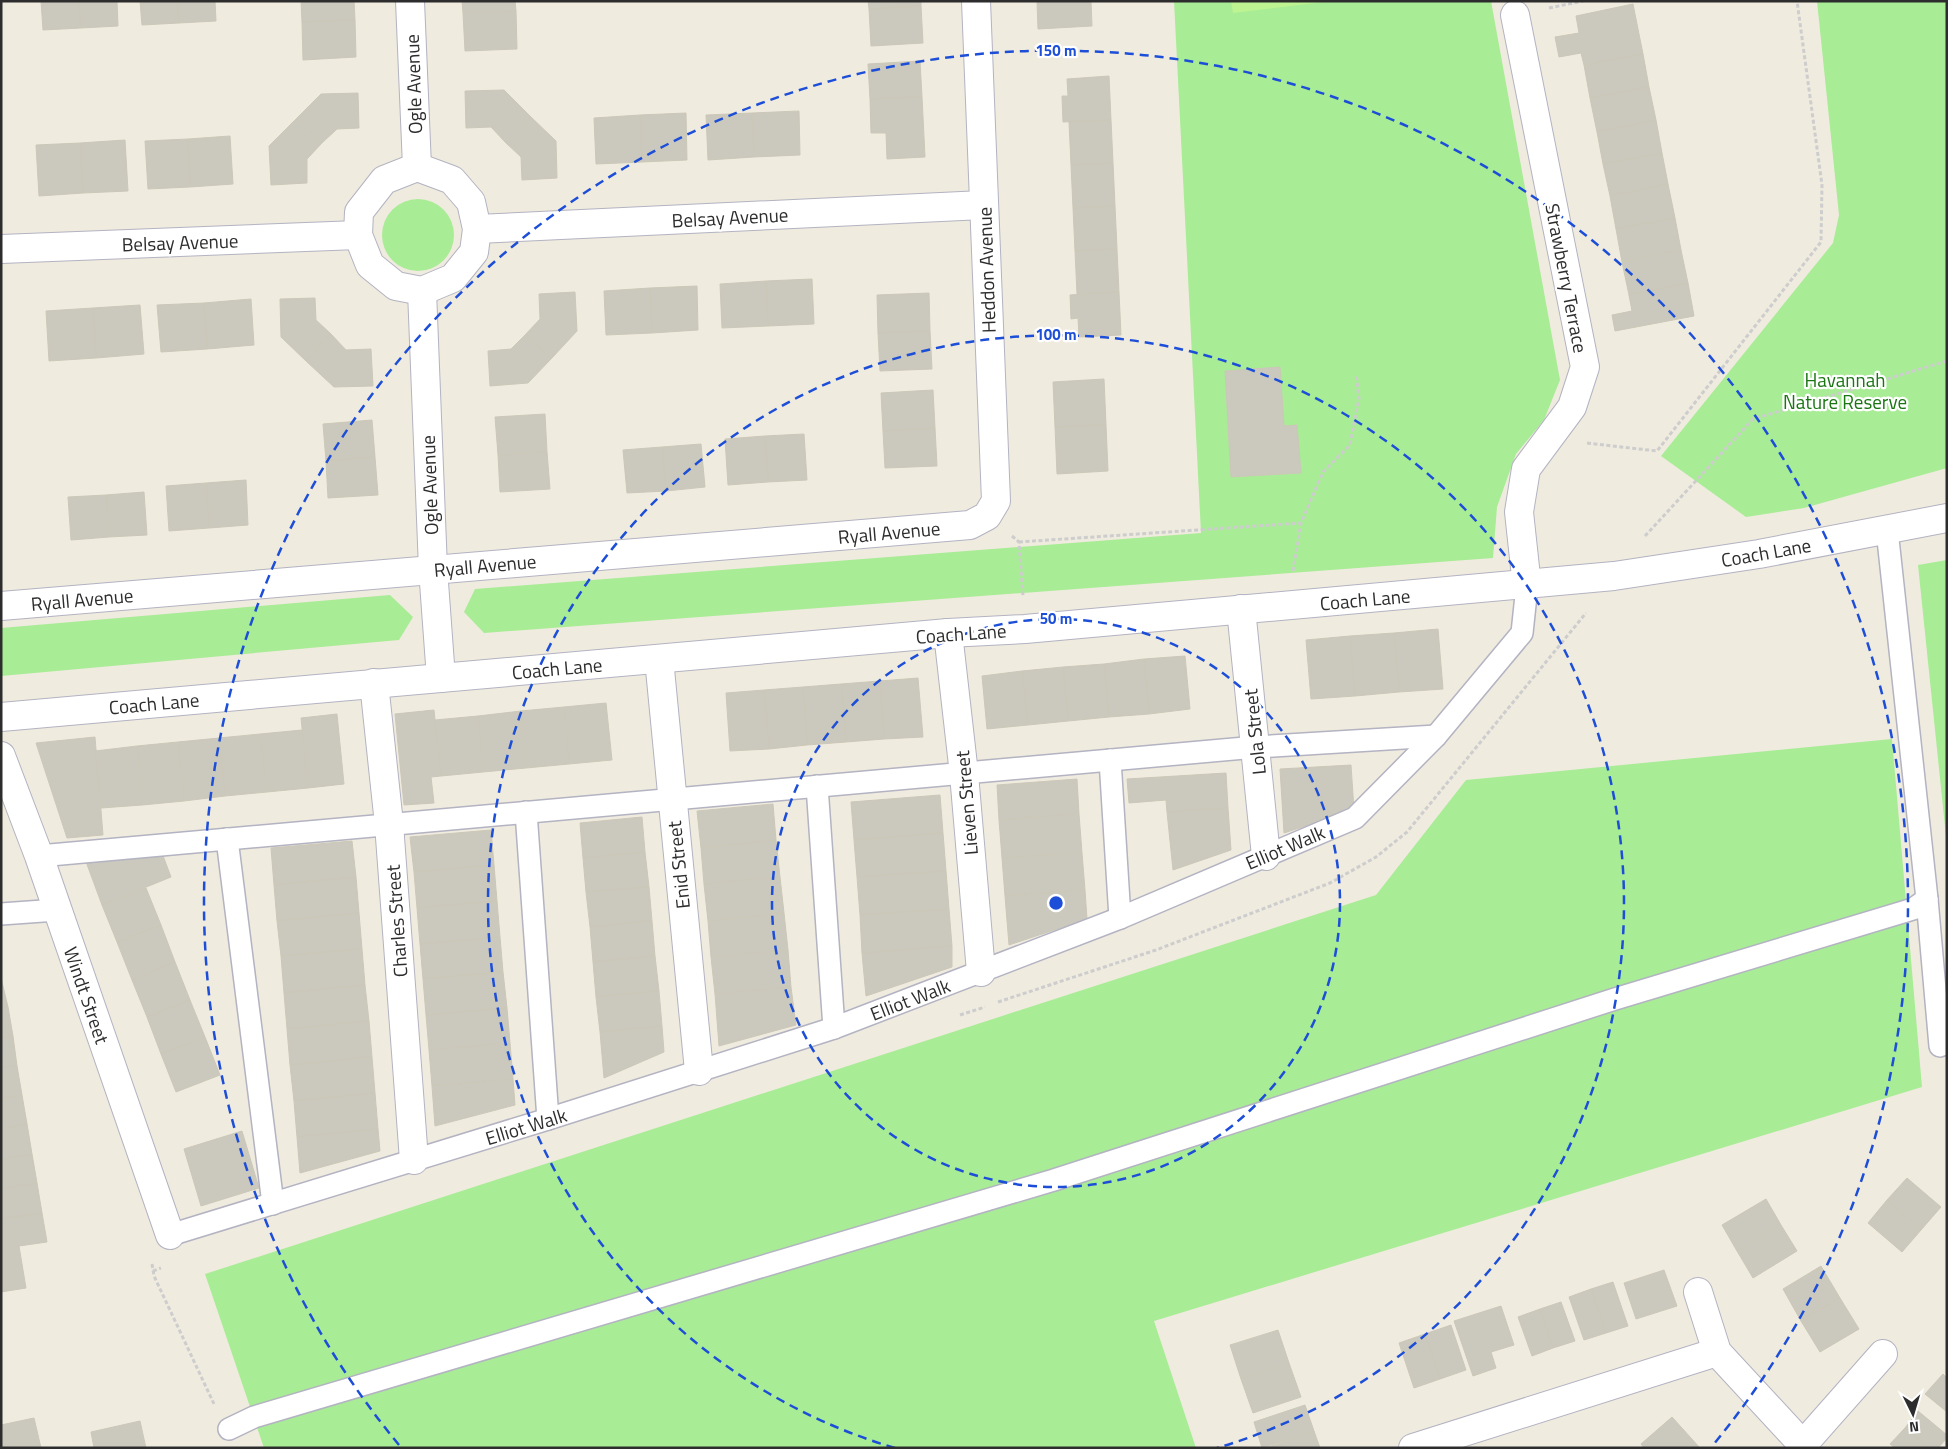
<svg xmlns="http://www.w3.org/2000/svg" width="1948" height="1449" viewBox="0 0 1948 1449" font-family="'Titillium Web',sans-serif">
	<rect width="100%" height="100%" fill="#f0ebdf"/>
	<!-- green -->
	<g fill="#a8ec96">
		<path d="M1174 1H1491L1560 380 1544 420 1516 454 1497 507 1493 558 484 633 464 612 475 589 1201 533Z"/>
		<path d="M1817 1H1947V468L1804 508 1746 517 1661 456 1833 243 1839 215Z"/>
		<circle cx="418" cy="235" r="36"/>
		<path d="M1947 560V846L1918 565Z"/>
		<path d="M390 595 413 617 399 640 1 676V628Z"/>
		<path d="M1892 739 1922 1087 1154 1321 1196 1448H264L205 1274 1376 895 1466 780Z"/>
	</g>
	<!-- pitch -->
	<path fill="#bdf491" d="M1231 1H1331L1233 13Z"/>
	<!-- building -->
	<g fill="#cbc9bd" stroke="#ccc8b8">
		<path d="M41 1H79L81 28 43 30Z"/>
		<path d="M79 1H117L118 26 81 28Z"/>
		<path d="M140 1H178L179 23 142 25Z"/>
		<path d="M178 1H215L216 21 179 23Z"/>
		<path d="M301 1H354L355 20 302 22Z"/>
		<path d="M462 1H515L516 11 463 13Z"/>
		<path d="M868 1H921V6L869 9Z"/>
		<path d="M1037 1H1091L1092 26 1038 29Z"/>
		<path d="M1633 4 1643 54 1584 65 1581 53 1559 57 1555 37 1579 33 1576 16Z"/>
		<path d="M921 6 923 43 871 46 869 9Z"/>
		<path d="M516 11 517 49 465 51 463 13Z"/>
		<path d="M355 20 356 57 303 60 302 22Z"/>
		<path d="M1643 54 1649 87 1590 98 1584 65Z"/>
		<path d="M920 61 922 97 870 99 868 64Z"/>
		<path d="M1109 76 1111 120 1063 122 1062 96H1068L1067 79Z"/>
		<path d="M1649 87 1656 120 1597 132 1590 98Z"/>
		<path d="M504 90 531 117 506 143 491 127 466 128 465 91Z"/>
		<path d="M358 93 359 128 337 129 322 143 296 119 321 94Z"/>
		<path d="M922 97 925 157 887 159 886 133H871L870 99Z"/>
		<path d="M799 111 800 155 754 157 752 113Z"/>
		<path d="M686 113 687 160 642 162 640 115Z"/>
		<path d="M752 113 754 157 708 160 706 115Z"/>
		<path d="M640 115 642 162 596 164 594 118Z"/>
		<path d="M531 117 556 141 557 178 522 180 521 157 506 143Z"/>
		<path d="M296 119 322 143 307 159V183L271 185 269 146Z"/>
		<path d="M1111 120 1113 163 1071 165 1069 122Z"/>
		<path d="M1656 120 1662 153 1603 164 1597 132Z"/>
		<path d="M230 136 233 184 190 187 188 139Z"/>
		<path d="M188 139 190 187 148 189 145 141Z"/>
		<path d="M125 140 128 191 83 193 80 143Z"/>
		<path d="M80 143 83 193 39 196 36 145Z"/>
		<path d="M1662 153 1668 184 1610 196 1603 164Z"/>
		<path d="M1113 163 1115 206 1073 208 1071 165Z"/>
		<path d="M1668 184 1675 218 1616 229 1610 196Z"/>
		<path d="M1115 206 1117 249 1075 251 1073 208Z"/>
		<path d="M1675 218 1681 250 1622 262 1616 229Z"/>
		<path d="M1117 249 1119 292 1077 294 1075 251Z"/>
		<path d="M1681 250 1688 283 1629 295 1622 262Z"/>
		<path d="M812 279 814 324 768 326 766 281Z"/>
		<path d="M766 281 768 326 722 328 720 284Z"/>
		<path d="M1688 283 1694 316 1615 331 1612 315 1632 311 1629 295Z"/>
		<path d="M697 286 698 330 652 333 650 288Z"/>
		<path d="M650 288 652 333 606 335 604 291Z"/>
		<path d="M575 292 577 331 551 359 525 335 540 319 539 294Z"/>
		<path d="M1119 292 1121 335 1079 337 1078 318 1071 319 1070 295Z"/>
		<path d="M929 293 930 331 878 333 877 295Z"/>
		<path d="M315 298 316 320 331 334 306 361 281 337 280 299Z"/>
		<path d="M251 299 254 345 207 349 204 303Z"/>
		<path d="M204 303 207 349 161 352 157 305Z"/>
		<path d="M140 305 144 354 96 358 93 308Z"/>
		<path d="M93 308 96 358 49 361 46 311Z"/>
		<path d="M930 331 932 369 880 371 878 333Z"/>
		<path d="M331 334 346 350 371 349 373 386 334 387 306 361Z"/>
		<path d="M525 335 551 359 528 383 490 386 488 351 511 349Z"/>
		<path d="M1280 367 1284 426 1297 425 1301 473 1231 477 1225 371Z"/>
		<path d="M1104 379 1106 425 1055 427 1053 382Z"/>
		<path d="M933 390 935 428 883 431 881 393Z"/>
		<path d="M545 414 547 452 498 455 495 417Z"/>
		<path d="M372 420 375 457 326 461 323 424Z"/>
		<path d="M1106 425 1108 471 1057 474 1055 427Z"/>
		<path d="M935 428 937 466 885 468 883 431Z"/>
		<path d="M804 434 807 480 768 482 765 436Z"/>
		<path d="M765 436 768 482 728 485 725 439Z"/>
		<path d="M701 444 705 487 666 491 662 447Z"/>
		<path d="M662 447 666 491 627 493 623 450Z"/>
		<path d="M547 452 550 489 500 492 498 455Z"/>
		<path d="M375 457 378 495 328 498 326 461Z"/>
		<path d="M246 480 248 525 209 528 206 483Z"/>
		<path d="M206 483 209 528 169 531 166 486Z"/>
		<path d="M144 492 147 535 109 537 106 495Z"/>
		<path d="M106 495 109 537 71 540 68 497Z"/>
		<path d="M1438 629 1443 689 1399 692 1394 633Z"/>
		<path d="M1394 633 1399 692 1355 696 1350 636Z"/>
		<path d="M1350 636 1355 696 1311 699 1306 640Z"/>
		<path d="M1185 656 1190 709 1149 714 1144 659Z"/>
		<path d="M1144 659 1149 714 1109 717 1104 664Z"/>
		<path d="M1104 664 1109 717 1068 721 1063 667Z"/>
		<path d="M1063 667 1068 721 1028 725 1022 671Z"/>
		<path d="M1022 671 1028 725 987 729 982 676Z"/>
		<path d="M918 678 923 737 884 739 880 681Z"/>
		<path d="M880 681 884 739 846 742 841 684Z"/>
		<path d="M841 684 846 742 807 745 803 687Z"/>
		<path d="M803 687 807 745 769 749 764 690Z"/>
		<path d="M764 690 769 749 730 751 726 693Z"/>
		<path d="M606 703 612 760 569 764 564 707Z"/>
		<path d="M564 707 569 764 526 768 521 711Z"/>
		<path d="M434 710 441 776 431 777 434 803 404 805 395 714Z"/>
		<path d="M521 711 526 768 483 772 478 716Z"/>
		<path d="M337 714 344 784 308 788 301 718Z"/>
		<path d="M478 716 483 772 441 776 435 720Z"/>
		<path d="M302 730 308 788 267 792 260 734Z"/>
		<path d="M260 734 267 792 225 796 219 738Z"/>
		<path d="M95 737 103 835 67 838 36 743Z"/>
		<path d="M219 738 225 796 184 801 178 742Z"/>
		<path d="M178 742 184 801 142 805 137 746Z"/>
		<path d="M137 746 142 805 101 808 95 751Z"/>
		<path d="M1351 765 1354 810 1284 833 1280 769Z"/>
		<path d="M1226 773 1228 808 1167 812 1166 800 1129 803 1127 779Z"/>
		<path d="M1077 779 1079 814 999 820 997 785Z"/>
		<path d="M940 795 943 833 854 840 851 802Z"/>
		<path d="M773 804 776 840 701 848 697 811Z"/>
		<path d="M1228 808 1231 850 1173 870 1167 812Z"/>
		<path d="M1079 814 1082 853 1002 858 999 820Z"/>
		<path d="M642 817 645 852 583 858 580 823Z"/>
		<path d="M491 830 494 865 414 872 410 837Z"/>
		<path d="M943 833 946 871 857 877 854 840Z"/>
		<path d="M776 840 780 877 704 884 701 848Z"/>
		<path d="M352 841 356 877 274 885 271 848Z"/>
		<path d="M645 852 649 887 586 892 583 858Z"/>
		<path d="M162 853 171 877 102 905 85 859Z"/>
		<path d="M1082 853 1085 890 1005 896 1002 858Z"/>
		<path d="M494 865 497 901 417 908 414 872Z"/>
		<path d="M946 871 949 909 860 915 857 877Z"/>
		<path d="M356 877 359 913 277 921 274 885Z"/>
		<path d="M780 877 784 913 708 921 704 884Z"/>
		<path d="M649 887 652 921 590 927 586 892Z"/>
		<path d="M146 888 161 925 117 942 102 905Z"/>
		<path d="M1085 890 1087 919 1009 945 1005 896Z"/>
		<path d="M497 901 500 937 420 944 417 908Z"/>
		<path d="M949 909 952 946 862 953 860 915Z"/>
		<path d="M359 913 362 949 281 956 277 921Z"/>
		<path d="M784 913 788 950 711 957 708 921Z"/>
		<path d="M652 921 655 956 593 962 590 927Z"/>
		<path d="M161 925 175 962 132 980 117 942Z"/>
		<path d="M500 937 503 972 423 979 420 944Z"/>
		<path d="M952 946V967L866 996 862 953Z"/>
		<path d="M362 949 365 985 284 993 281 956Z"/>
		<path d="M788 950 791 987 715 994 711 957Z"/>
		<path d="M655 956 659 991 596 997 593 962Z"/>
		<path d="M175 962 190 1000 147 1017 132 980Z"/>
		<path d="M503 972 507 1008 426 1015 423 979Z"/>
		<path d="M1 978 8 1007 1 1008Z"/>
		<path d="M365 985 369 1021 287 1029 284 993Z"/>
		<path d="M791 987 796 1025 719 1046 715 994Z"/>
		<path d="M659 991 662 1026 600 1032 596 997Z"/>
		<path d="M190 1000 205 1037 161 1054 147 1017Z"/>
		<path d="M8 1007 13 1036 1 1038V1008Z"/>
		<path d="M507 1008 510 1043 429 1050 426 1015Z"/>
		<path d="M369 1021 372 1057 290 1065 287 1029Z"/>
		<path d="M662 1026 664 1052 604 1078 600 1032Z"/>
		<path d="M13 1036 17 1066 1 1068V1038Z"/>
		<path d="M205 1037 220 1075 176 1092 161 1054Z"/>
		<path d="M510 1043 513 1079 432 1086 429 1050Z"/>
		<path d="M372 1057 375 1093 294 1101 290 1065Z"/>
		<path d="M17 1066 22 1095 1 1099V1068Z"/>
		<path d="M513 1079 515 1105 435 1126 432 1086Z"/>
		<path d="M375 1093 378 1129 297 1137 294 1101Z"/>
		<path d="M22 1095 27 1124 1 1129V1099Z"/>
		<path d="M27 1124 32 1154 1 1159V1129Z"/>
		<path d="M378 1129 380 1151 300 1173 297 1137Z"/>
		<path d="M242 1131 259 1188 201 1206 184 1149Z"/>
		<path d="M32 1154 37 1183 1 1189V1159Z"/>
		<path d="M1907 1178 1941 1207 1921 1230 1887 1200Z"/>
		<path d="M37 1183 42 1213 1 1219V1189Z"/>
		<path d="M1766 1199 1781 1225 1737 1251 1722 1225Z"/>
		<path d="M1887 1200 1921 1230 1902 1252 1868 1223Z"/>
		<path d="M42 1213 47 1242 19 1246 26 1288 1 1292V1219Z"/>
		<path d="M1781 1225 1797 1251 1753 1278 1737 1251Z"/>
		<path d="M1821 1266 1840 1298 1801 1321 1783 1289Z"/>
		<path d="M1664 1270 1677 1306 1636 1319 1624 1283Z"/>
		<path d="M1613 1282 1628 1326 1606 1333 1591 1289Z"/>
		<path d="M1591 1289 1606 1333 1584 1340 1569 1297Z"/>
		<path d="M1840 1298 1859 1329 1820 1352 1801 1321Z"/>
		<path d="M1561 1302 1575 1341 1553 1348 1540 1309Z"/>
		<path d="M1501 1306 1514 1345 1491 1352 1496 1368 1473 1376 1454 1321Z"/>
		<path d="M1540 1309 1553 1348 1532 1356 1518 1317Z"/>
		<path d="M1451 1325 1466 1370 1440 1379 1425 1334Z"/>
		<path d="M1278 1330 1289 1363 1241 1379 1230 1345Z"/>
		<path d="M1425 1334 1440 1379 1414 1388 1399 1343Z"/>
		<path d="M1289 1363 1301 1397 1253 1413 1241 1379Z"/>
		<path d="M1943 1374 1947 1378V1412L1925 1394Z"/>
		<path d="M1305 1405 1314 1431 1262 1448 1254 1422Z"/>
		<path d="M1918 1411 1947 1435V1438L1938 1448H1929L1905 1428Z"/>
		<path d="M1672 1417 1700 1448H1644L1641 1444Z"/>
		<path d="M34 1418 41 1448H1V1425Z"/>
		<path d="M140 1421 146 1448H94L91 1432Z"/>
		<path d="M1905 1428 1929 1448H1895L1890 1444Z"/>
		<path d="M1314 1431 1320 1448H1266Z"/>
	</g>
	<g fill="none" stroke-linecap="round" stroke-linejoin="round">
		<defs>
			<g id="service">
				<path d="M1110 760 1120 918"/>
				<path d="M817 786 834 1028"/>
				<path d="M526 812 548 1119"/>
				<path d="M227 839 273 1204"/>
				<path d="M39 856 1256 747 1436 736"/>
				<path d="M1927 899 1940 1046"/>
				<path d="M1 914 57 910"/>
				<path d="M170 1235 548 1119 834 1028 1120 918 1355 818 1436 736 1522 633 1527 586"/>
				<path d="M229 1429 254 1417 1054 1180 1615 999 1913 909 1927 899 1887 530"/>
			</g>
			<g id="minor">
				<path d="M410 1 417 167"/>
				<path d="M1515 15 1585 367 1572 407 1526 469 1519 512 1527 586"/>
				<path d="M417 167 452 180 471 202 477 229 474 252 453 278 422 291 396 286 370 265 358 235 359 212 384 180Z"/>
				<path d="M477 229 983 205"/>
				<path d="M1 249 358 235"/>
				<path d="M422 291 433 569 441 678"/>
				<path d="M1 606 970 525 987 516 996 501 976 1"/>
				<path d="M1241 609 1266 856"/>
				<path d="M948 633 964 774 981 972"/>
				<path d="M659 659 699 1071"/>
				<path d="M374 683 389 824 414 1160"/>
				<path d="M1 756 39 856 170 1235"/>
				<path d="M1698 1292 1717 1352 1803 1445"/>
				<path d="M1413 1448 1717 1352"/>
				<path d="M1800 1448 1883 1354"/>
			</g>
			<path id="tertiary" d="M1 717 948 633 1025 629 1614 576 1759 554 1947 518"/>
		</defs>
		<!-- service casing -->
		<use href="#service" stroke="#b3b3c2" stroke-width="24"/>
		<!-- minor casing -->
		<use href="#minor" stroke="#b3b3c2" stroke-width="30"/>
		<!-- tertiary casing -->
		<use href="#tertiary" stroke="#b3b3c2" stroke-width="30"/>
		<!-- path -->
		<g stroke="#cdcdcd" stroke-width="3" stroke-dasharray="4 2.5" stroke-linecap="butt">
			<path d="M1549 8 1583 1"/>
			<path d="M1587 443 1657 451 1821 242 1822 185 1797 1"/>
			<path d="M1012 536 1019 542 1023 596"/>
			<path d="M1645 536 1753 419 1947 361"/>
			<path d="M1019 542 1301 523"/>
			<path d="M1293 571 1301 523 1323 472 1350 445 1359 398 1356 374"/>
			<path d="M998 1002 1156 950 1330 883 1376 857 1407 832 1586 613"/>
			<path d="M960 1015 985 1007"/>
			<path d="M152 1264 154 1276 214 1404"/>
			<path d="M153 1271 161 1268"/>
		</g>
		<!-- service -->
		<use href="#service" stroke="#fff" stroke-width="21"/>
		<!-- minor -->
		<use href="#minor" stroke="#fff" stroke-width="28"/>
		<!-- tertiary -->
		<use href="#tertiary" stroke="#fff" stroke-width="28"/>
	</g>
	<!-- distance rings -->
	<g fill="none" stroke="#1d4ed8" stroke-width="2.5" stroke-dasharray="9 6">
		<circle cx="1056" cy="903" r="284"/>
		<path d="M895 1448A568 568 0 1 1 1217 1448"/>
		<path d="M399 1445A852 852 0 1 1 1713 1445"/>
	</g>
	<g text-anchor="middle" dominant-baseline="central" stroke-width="4.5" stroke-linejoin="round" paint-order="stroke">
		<!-- street labels -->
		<g font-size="19" fill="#2d2d2d" stroke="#fff">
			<text transform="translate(413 84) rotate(-92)">Ogle Avenue</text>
			<text transform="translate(730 217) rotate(-3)">Belsay Avenue</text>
			<text transform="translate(180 242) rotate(-2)">Belsay Avenue</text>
			<text transform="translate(986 270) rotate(-92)">Heddon Avenue</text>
			<text transform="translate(1567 278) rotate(79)">Strawberry Terrace</text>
			<text transform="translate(429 485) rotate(-92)">Ogle Avenue</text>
			<text transform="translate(889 532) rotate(-5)">Ryall Avenue</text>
			<text transform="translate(1766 552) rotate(-10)">Coach Lane</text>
			<text transform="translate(485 565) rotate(-5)">Ryall Avenue</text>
			<text transform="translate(82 599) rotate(-5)">Ryall Avenue</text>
			<text transform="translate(1365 599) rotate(-5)">Coach Lane</text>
			<text transform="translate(961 633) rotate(-4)">Coach Lane</text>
			<text transform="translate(557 668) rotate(-5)">Coach Lane</text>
			<text transform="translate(154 703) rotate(-5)">Coach Lane</text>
			<text transform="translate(1254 732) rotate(-96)">Lola Street</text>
			<text transform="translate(966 803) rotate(-95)">Lieven Street</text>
			<text transform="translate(1285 847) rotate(-23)">Elliot Walk</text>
			<text transform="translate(678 865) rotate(-96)">Enid Street</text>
			<text transform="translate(396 921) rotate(-94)">Charles Street</text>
			<text transform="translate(87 995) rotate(71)">Windt Street</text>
			<text transform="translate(910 999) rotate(-21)">Elliot Walk</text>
			<text transform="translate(526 1126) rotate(-17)">Elliot Walk</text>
		</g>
		<!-- park labels -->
		<g font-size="19" fill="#1a7513" stroke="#fff">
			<text x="1845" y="379">Havannah<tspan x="1845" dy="22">Nature Reserve</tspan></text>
		</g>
	</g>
	<circle cx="1056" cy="903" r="8" fill="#1d4ed8" stroke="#fff" stroke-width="2.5"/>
	<g font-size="15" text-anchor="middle" font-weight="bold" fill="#1d4ed8" stroke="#fff" stroke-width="4.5" stroke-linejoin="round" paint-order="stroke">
		<text x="1056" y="56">150 m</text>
		<text x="1056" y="340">100 m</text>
		<text x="1056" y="624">50 m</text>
	</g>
	<!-- border -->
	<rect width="1948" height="1449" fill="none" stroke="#2d2d2d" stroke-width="5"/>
	<!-- north arrow -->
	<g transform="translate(1913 1414) rotate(175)" stroke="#ffffff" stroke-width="4" paint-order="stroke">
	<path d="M0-4L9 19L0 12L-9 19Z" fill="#2d2d2d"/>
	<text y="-8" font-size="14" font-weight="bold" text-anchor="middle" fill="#2d2d2d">N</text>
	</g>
</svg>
